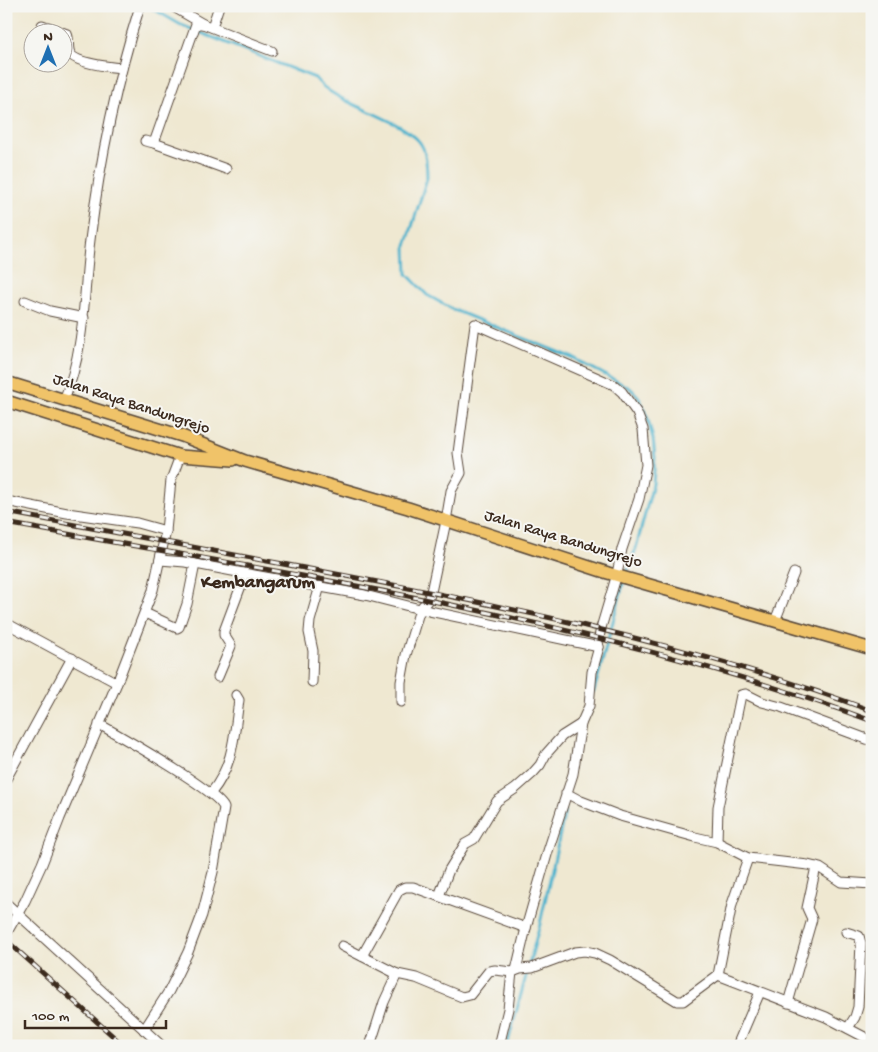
<svg xmlns="http://www.w3.org/2000/svg" width="878" height="1052" viewBox="0 0 878 1052" font-family="'Gochi Hand',sans-serif">
	<rect width="100%" height="100%" fill="#f6f6f2"/>
	<filter id="ink" filterUnits="userSpaceOnUse"><feTurbulence type="fractalNoise" baseFrequency=".02" numOctaves="2"/><feDisplacementMap in="SourceGraphic" scale="10" xChannelSelector="R" yChannelSelector="G"/><feConvolveMatrix kernelMatrix="1 2 1 2 8 2 1 2 1" color-interpolation-filters="sRGB"/></filter>
	<filter id="wash" filterUnits="userSpaceOnUse"><feTurbulence type="fractalNoise" baseFrequency=".0096" numOctaves="4" result="noise"/><feDisplacementMap in="SourceGraphic" scale="20" xChannelSelector="R" yChannelSelector="G"/><feGaussianBlur stdDeviation="1.12" result="paint"/><feColorMatrix in="noise" values="0 0 0 0 0 0 0 0 0 0 0 0 0 0 0 0 0 1.4 0 .05"/><feComposite in="paint" operator="in"/></filter>
	<g filter="url(#wash)">
		<rect width="100%" height="100%" fill="#efe8d1"/>
		<g fill="none" stroke-linecap="round" stroke-linejoin="round">
			<!-- stream -->
			<g stroke="#4eb3cd" stroke-width="3">
				<path d="M148 6 181 25 315 78C335 106 412 120 423 148 427 158 427 168 427 178L406 246 407 274 427 295 454 310 573 358 630 388 638 396 646 412 653 439 655 458 653 484 636 548 626 575"/>
				<path d="M594 691 624 581"/>
				<path d="M507 1046 540 924 565 811"/>
			</g>
		</g>
	</g>
	<g filter="url(#ink)">
		<g fill="none" stroke-linecap="round" stroke-linejoin="round">
			<defs>
				<g id="minor">
					<path d="M172 6 203 24 272 51"/>
					<path d="M42 25 67 34C70 40 67 47 70 53 74 63 111 67 122 68"/>
					<path d="M212 27 219 6"/>
					<path d="M145 141 154 143 226 169"/>
					<path d="M154 143 196 24H203"/>
					<path d="M25 301 50 311 84 318"/>
					<path d="M64 400C86 347 83 295 90 240 100 160 116 82 140 6"/>
					<path d="M6 501 67 513 137 523 166 531"/>
					<path d="M160 560 185 562 243 573 242 583 224 631V635L231 646 218 677"/>
					<path d="M243 573 365 595 420 609 599 647"/>
					<path d="M145 613 177 628 179 627 187 604 195 564"/>
					<path d="M775 621 794 573"/>
					<path d="M6 623 117 683"/>
					<path d="M312 682 313 651 309 632 310 621 320 586"/>
					<path d="M401 702V682L406 655 420 609 428 600 431 592 446 521 451 491 461 473 458 453 475 324 614 385 622 392 637 413 643 429 646 465 639 499 622 549 617 574 601 628 598 642 599 647 592 672 589 706 581 724 573 774 548 851 526 928 516 970"/>
					<path d="M99 724C120 736 218 791 224 808L213 872 202 915 188 952 169 991 144 1030"/>
					<path d="M6 779 72 658"/>
					<path d="M211 793C234 765 234 735 239 700L236 695"/>
					<path d="M566 793 581 801 620 816 695 837 717 842 748 858 808 865 820 868 841 882 872 884"/>
					<path d="M717 842 718 807 741 695 746 694 762 702 781 707 872 741"/>
					<path d="M439 896 449 870 465 844 474 839 497 801 515 789 532 774 540 765 546 754 562 736 581 724"/>
					<path d="M6 903 162 1046"/>
					<path d="M846 932 859 936 861 943 858 1007 855 1017 848 1028"/>
					<path d="M6 934 25 901 42 864 60 818 117 683 153 590 166 531 171 480 180 456"/>
					<path d="M342 946 397 974"/>
					<path d="M362 956 399 890 405 887H413L526 928"/>
					<path d="M718 975 826 1017 872 1041"/>
					<path d="M788 1003 812 919 807 908 816 867"/>
					<path d="M739 1041 760 992"/>
					<path d="M370 1046 384 1002 397 974 416 978 462 997 470 995 489 971 495 970 512 972 520 969 532 968 575 952 585 951 595 953 610 960 677 1001H683L718 975 732 904 748 858"/>
					<path d="M499 1046 508 1009 512 972"/>
				</g>
				<g id="major">
					<path d="M6 382 182 436 245 461 408 508 608 573 872 649"/>
					<path d="M6 401 180 456 233 460"/>
				</g>
			</defs>
			<!-- minor casing -->
			<use href="#minor" stroke="#564639" stroke-width="11"/>
			<!-- major casing -->
			<use href="#major" stroke="#564639" stroke-width="14"/>
			<!-- minor -->
			<use href="#minor" stroke="#fff" stroke-width="9"/>
			<!-- major -->
			<use href="#major" stroke="#f0c369" stroke-width="11"/>
			<defs>
				<g id="rail">
					<path d="M6 512C99 529 191 547 283 564 482 601 681 640 872 711"/>
					<path d="M6 523C297 576 593 618 872 721"/>
					<path d="M6 940 124 1046"/>
				</g>
			</defs>
			<!-- rail casing -->
			<use href="#rail" stroke="#3b2a1e" stroke-width="5"/>
			<!-- rail -->
			<use href="#rail" stroke="#f6f6f2" stroke-width="3" stroke-dasharray="9" stroke-linecap="butt"/>
		</g>
	</g>
	<g text-anchor="middle" dominant-baseline="central" stroke-width="4" stroke-linejoin="round" paint-order="stroke">
		<!-- street labels -->
		<g font-size="16" fill="#3b2a1e" stroke="#f6f6f2">
			<text transform="translate(131 405) rotate(18)">Jalan Raya Bandungrejo</text>
			<text transform="translate(563 540) rotate(17)">Jalan Raya Bandungrejo</text>
		</g>
		<!-- quarter labels -->
		<g font-size="19" font-weight="bold" fill="#3b2a1e" stroke="#f6f6f2">
			<text x="258" y="583">Kembangarum</text>
		</g>
	</g>
	<!-- margin -->
	<rect width="878" height="1052" fill="none" stroke="#f6f6f2" stroke-width="25"/>
	<!-- north arrow -->
	<g transform="translate(48 48)"><circle r="24" fill="#f6f6f2" stroke="#aba49d"/>
	<path d="M0-4L9 19L0 12L-9 19Z" fill="#1f6fb2"/>
	<text y="-8" font-size="14" font-weight="bold" text-anchor="middle" fill="#3b2a1e">N</text>
	</g>
	<!-- scale -->
	<path d="M25 1020v8h141v-8" fill="none" stroke="#3b2a1e" stroke-width="2.5"/>
	<text x="32" y="1020" font-size="15" fill="#3b2a1e" stroke="#f6f6f2" stroke-width="4" paint-order="stroke">100 m</text>
</svg>
